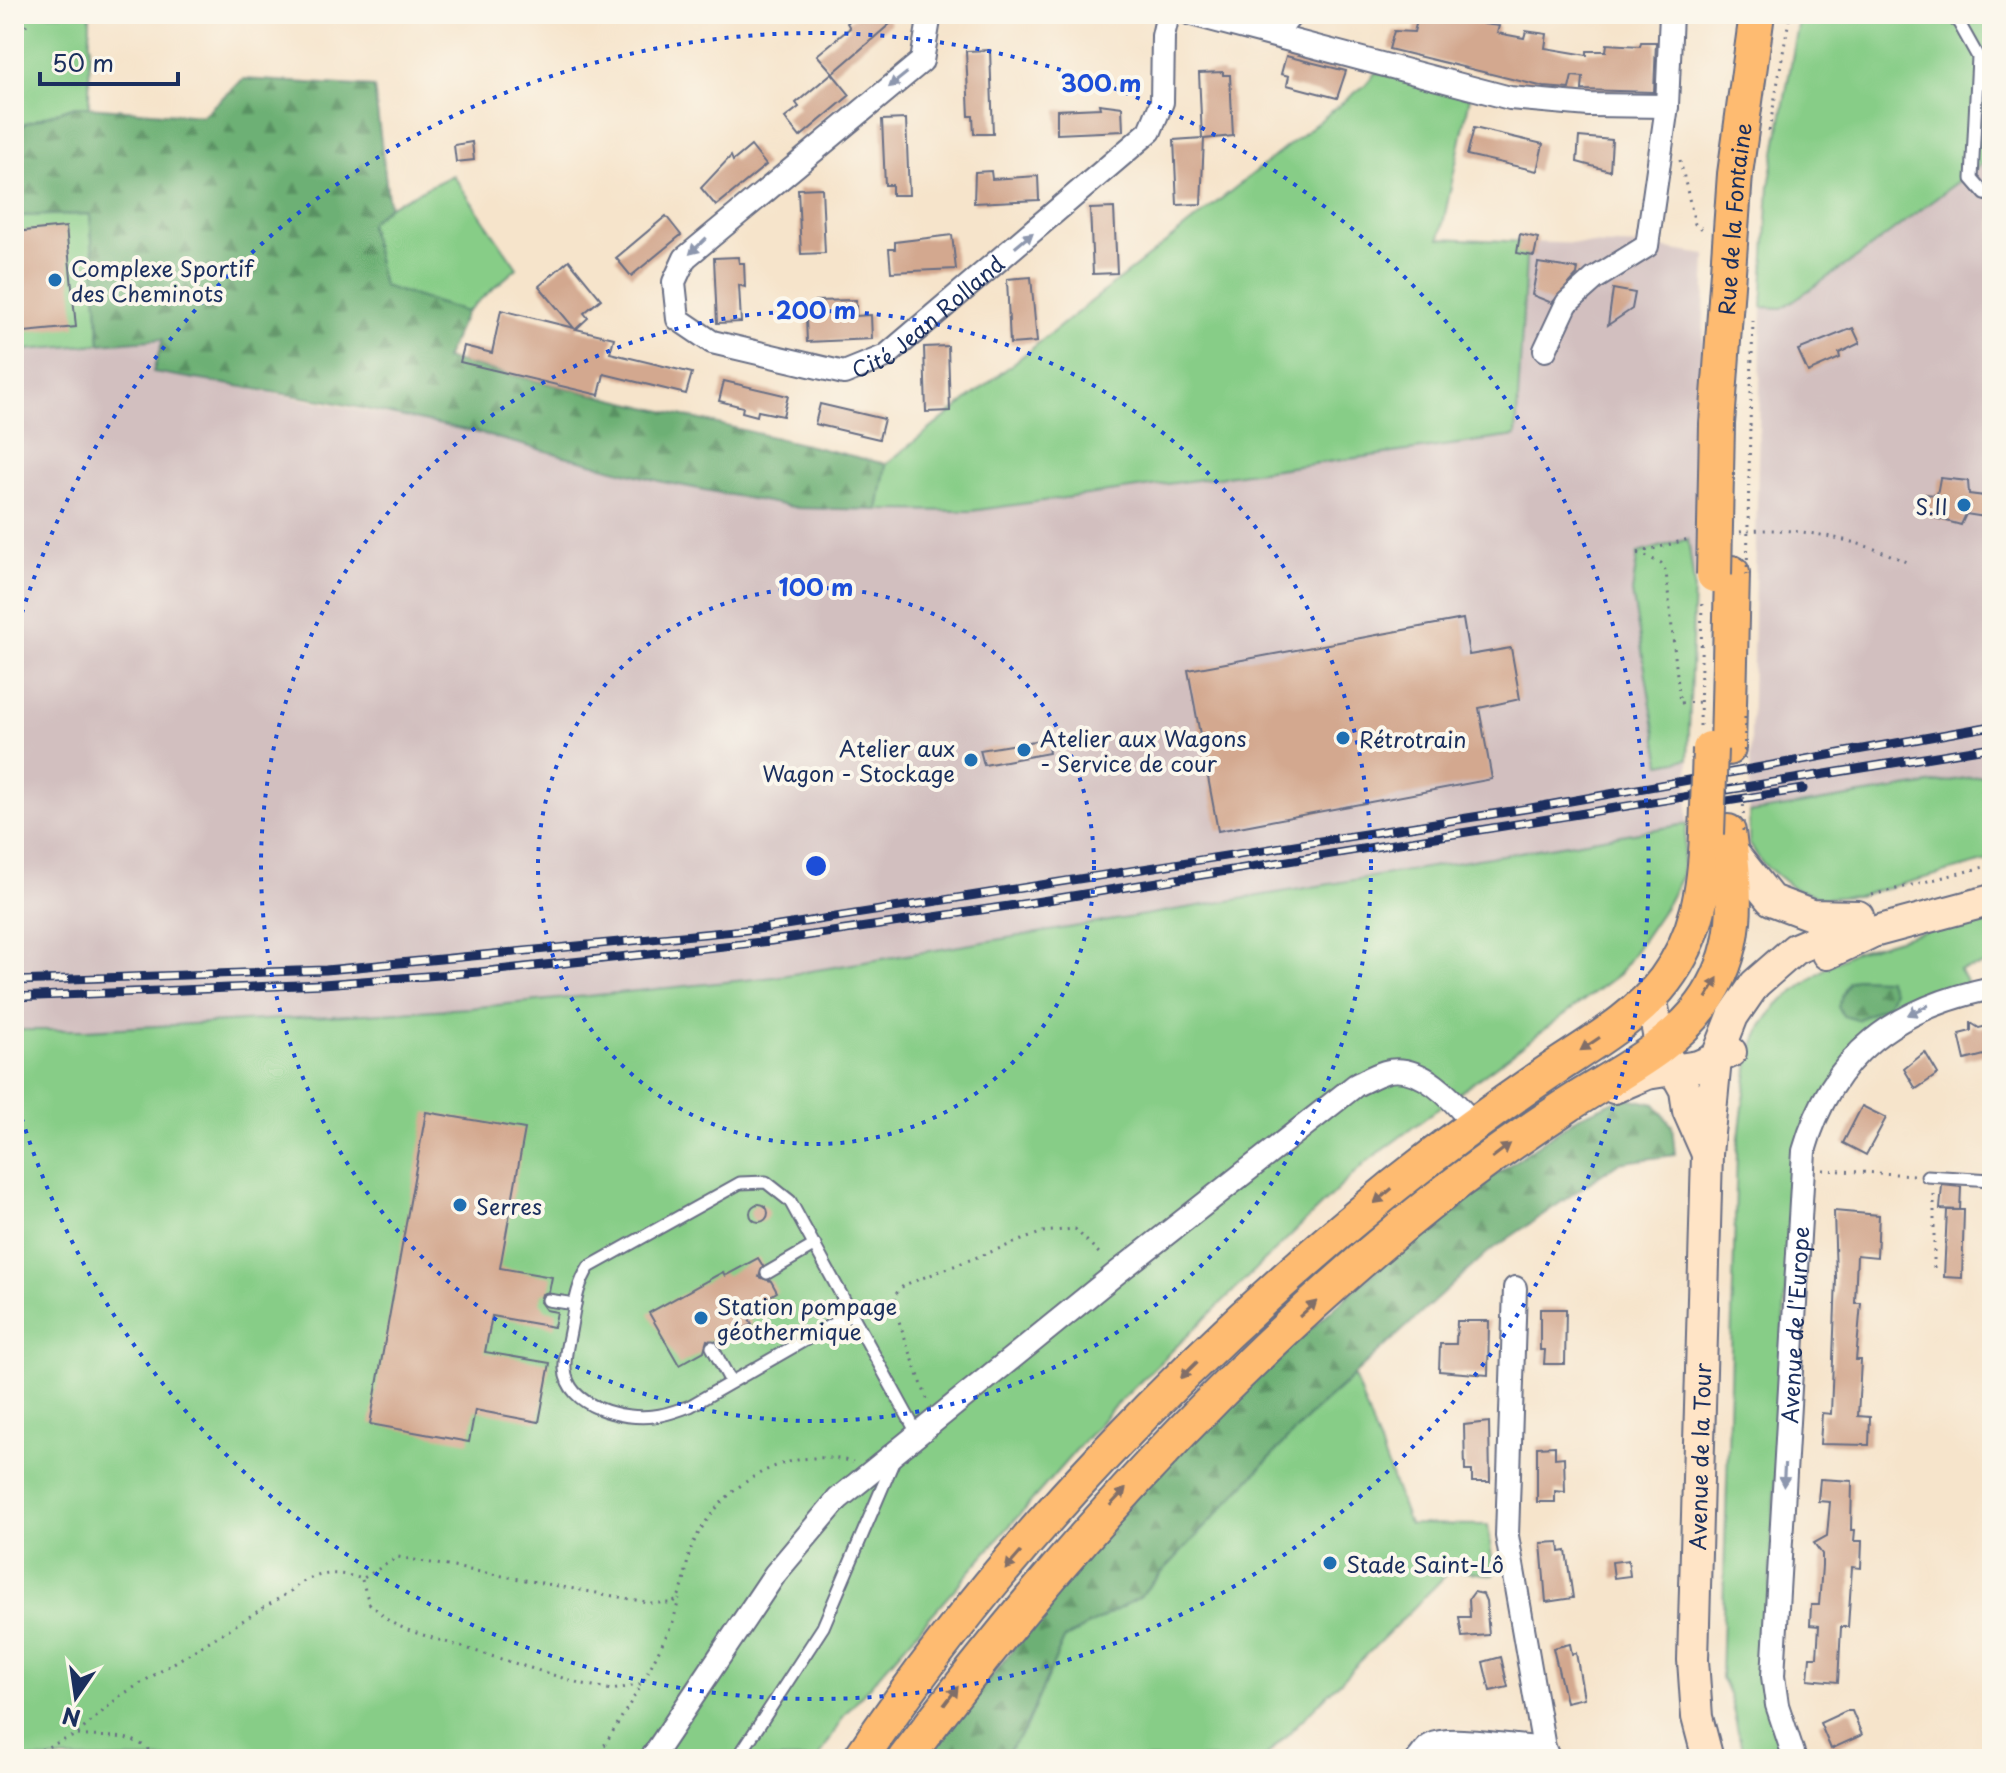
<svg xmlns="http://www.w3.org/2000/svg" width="2006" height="1773" viewBox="0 0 2006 1773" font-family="'Playpen Sans',sans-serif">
	<defs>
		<pattern id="forest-firs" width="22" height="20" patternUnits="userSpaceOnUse" patternTransform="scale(2)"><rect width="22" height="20" fill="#6db074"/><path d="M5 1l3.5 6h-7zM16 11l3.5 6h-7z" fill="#599062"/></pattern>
	</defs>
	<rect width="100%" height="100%" fill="#fbf7ec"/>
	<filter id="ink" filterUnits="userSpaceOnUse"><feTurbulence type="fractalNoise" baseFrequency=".0125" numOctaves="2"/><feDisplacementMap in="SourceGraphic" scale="16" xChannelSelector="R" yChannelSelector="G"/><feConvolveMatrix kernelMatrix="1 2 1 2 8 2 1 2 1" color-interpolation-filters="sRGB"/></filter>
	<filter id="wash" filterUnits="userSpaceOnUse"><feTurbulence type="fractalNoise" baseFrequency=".006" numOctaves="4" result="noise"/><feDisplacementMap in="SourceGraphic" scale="32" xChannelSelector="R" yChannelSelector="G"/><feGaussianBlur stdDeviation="1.8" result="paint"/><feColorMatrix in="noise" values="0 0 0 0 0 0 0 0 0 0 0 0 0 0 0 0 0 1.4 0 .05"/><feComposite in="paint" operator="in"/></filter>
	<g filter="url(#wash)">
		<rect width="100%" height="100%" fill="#f6e4cb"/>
		<!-- railway -->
		<g fill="#d2bfbf">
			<path d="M1992 156V774L1749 813 1762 307 1782 308 1858 257Z"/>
			<path d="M1527 242 1647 246 1706 255 1687 824 775 977 469 1008 87 1030H14V351L164 339 153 371 470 431 663 482 798 508 971 511Z"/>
		</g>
		<!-- grass -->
		<g fill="#87cd87" stroke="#517e72" stroke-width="2">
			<path d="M14 14H90L89 106H75L24 124 14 147Z"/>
			<path d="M1800 14H1992V156L1858 257 1782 308 1762 307 1769 186Z"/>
			<path d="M1376 72 1470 97 1440 238 1527 242 1516 436 971 511 878 510 886 464 1365 85Z"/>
			<path d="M453 175 517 268 466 312 383 287 369 223 389 206Z"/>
			<path d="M90 214 100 344 14 351V216Z"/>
			<path d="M1688 539 1694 585 1688 759 1661 764 1632 592 1638 553Z"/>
			<path d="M1992 774V860L1857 896 1825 898 1793 888 1761 862 1749 843V813Z"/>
			<path d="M1687 824 1681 877 1667 904 1619 974 1365 1163 1111 1410 845 1714 818 1759H14V1030H87L469 1008 775 977Z"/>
			<path d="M1992 911V964L1959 970 1968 984 1922 999 1859 1039 1792 1172 1765 1668 1770 1716 1786 1759H1745C1738 1740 1732 1690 1721 1678L1737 1152 1750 1054 1762 1026 1778 1004 1827 967 1852 953Z"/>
			<path d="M1354 1376 1409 1524 1488 1525 1494 1575 1451 1570 1263 1759H1002L1024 1731 1064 1639 1138 1598 1310 1415Z"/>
		</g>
		<!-- forest -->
		<g fill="url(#forest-firs)" stroke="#447069" stroke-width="2">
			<path d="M243 79 374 87 389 206 369 223 383 286 466 312 445 359 886 464 878 510 798 508 663 482 470 431 327 401 153 372 163 339 100 344 90 214 14 216V147L24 124 75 106 202 116Z"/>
			<path d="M1857 978 1887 979 1893 991 1887 1005 1857 1020 1843 1016 1838 1007 1848 982Z"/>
			<path d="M1624 1097 1655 1104 1672 1126 1675 1155 1618 1163 1487 1253 1310 1415 1138 1598 1064 1639 1024 1731 1002 1759H926L1145 1482 1212 1418 1436 1216 1578 1117Z"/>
		</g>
		<g id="blocks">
			<!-- building -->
			<g fill="#d3a88f">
				<path d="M858 14H884L891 23 833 73 817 55 850 28 847 23Z"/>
				<path d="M1436 14 1484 21 1483 24 1499 26 1497 33 1524 38 1526 31 1547 34 1545 48 1587 55V51H1606L1607 44 1640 46 1641 42H1656L1654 92 1582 90 1583 77 1572 76 1569 89 1544 87 1389 49 1394 31 1414 32 1418 17 1435 20Z"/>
				<path d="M990 50 993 134H974L973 116H969L966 51Z"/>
				<path d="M1286 56 1346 71 1337 98 1287 85 1289 76 1281 74Z"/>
				<path d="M1223 72V75H1230L1233 136 1204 139 1201 204 1177 205 1174 140 1202 138 1199 73Z"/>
				<path d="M832 73 850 95 800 137 785 118 799 107 796 103Z"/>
				<path d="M1099 104 1122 107 1123 131 1057 134V110L1100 108Z"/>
				<path d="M906 119 909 195H892V185H885L882 120Z"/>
				<path d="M1474 128 1543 144 1537 171 1467 155Z"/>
				<path d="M1579 137 1612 140 1610 171 1577 162Z"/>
				<path d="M472 142 474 160 456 162 454 145Z"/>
				<path d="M751 146 766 165 716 206 701 188 731 156 733 161Z"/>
				<path d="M991 171 992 179 1038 176 1039 200 974 203 975 172Z"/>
				<path d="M822 188 825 253 801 254 798 189Z"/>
				<path d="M1114 208 1117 273 1093 274 1090 209Z"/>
				<path d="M666 216 681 235 631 276 616 258Z"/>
				<path d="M66 227 76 327 14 333V232Z"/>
				<path d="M1520 234 1538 238 1534 256 1517 253Z"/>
				<path d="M952 235 956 269 891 272 889 249H895V242Z"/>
				<path d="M738 257 739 263H744L745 287 739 285 741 322 717 323 714 258Z"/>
				<path d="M569 260 601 299 584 313 588 318 576 329 614 338 610 353 692 373 686 394 604 374 599 395 460 362 464 346 492 353 501 310 574 328 539 286Z"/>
				<path d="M1538 263 1578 269 1577 275 1552 303 1532 295Z"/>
				<path d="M1031 277 1037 342 1010 344 1007 279Z"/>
				<path d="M1613 289 1635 293 1632 309 1608 325Z"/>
				<path d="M856 300V316L871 315 872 339 807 342 806 318H816L815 301Z"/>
				<path d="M1853 328 1860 343 1839 353 1840 358 1808 372 1798 350Z"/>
				<path d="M948 346 950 411 926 412 924 347Z"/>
				<path d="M724 381 788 396 783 416 758 411 757 416 742 412 743 407 719 401Z"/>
				<path d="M820 404 884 419 879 439 815 424Z"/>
				<path d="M1940 478 1968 481 1969 494 1992 497V518L1966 514 1961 525 1921 514 1924 494 1937 495Z"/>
				<path d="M1463 619 1469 655 1511 648 1520 699 1479 708 1492 779 1218 831 1188 670Z"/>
				<path d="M1047 739 1049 753 984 765 980 750Z"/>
				<path d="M1971 1023 1979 1028 1992 1025V1053L1965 1060 1959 1034 1971 1031Z"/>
				<path d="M1925 1052 1938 1074 1916 1089 1904 1069Z"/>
				<path d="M1862 1106 1886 1118 1866 1155 1843 1143Z"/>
				<path d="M426 1112 525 1129 500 1268 552 1277 549 1292 542 1294 540 1302 546 1310 557 1312 554 1327 492 1316 485 1352 550 1363 539 1422 475 1410 469 1442 370 1424Z"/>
				<path d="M1942 1185 1961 1187 1960 1210 1940 1209Z"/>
				<circle cx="759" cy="1213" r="9"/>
				<path d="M1947 1210H1964L1962 1278 1944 1277Z"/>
				<path d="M1834 1211 1879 1215 1877 1257 1857 1255 1855 1303H1861L1856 1360H1861L1858 1416 1870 1417 1869 1445 1820 1444 1822 1413 1831 1414 1836 1278Z"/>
				<path d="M758 1258 763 1266 759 1277 771 1281 777 1292 745 1311 752 1324 719 1343 707 1340 704 1351 679 1365 649 1313 723 1272 725 1276Z"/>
				<path d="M1540 1309H1566L1565 1364H1544L1545 1350H1540Z"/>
				<path d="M1457 1321H1489L1488 1375 1439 1371 1440 1344H1456Z"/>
				<path d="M1489 1422 1490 1482H1472V1471H1465L1464 1425Z"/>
				<path d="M1555 1446V1458L1564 1457 1565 1492 1555 1491V1502H1537V1447Z"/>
				<path d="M1820 1479 1852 1481 1851 1530H1855L1854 1541H1862L1861 1568 1852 1567 1848 1627H1841L1838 1682 1808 1679 1810 1657H1817L1819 1626 1810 1625 1811 1605H1819L1822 1566V1554L1814 1543 1827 1536 1830 1502 1818 1501Z"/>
				<path d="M1559 1542 1560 1552 1566 1551 1573 1598 1546 1602 1541 1543Z"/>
				<path d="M1628 1560 1630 1576 1614 1578 1612 1562Z"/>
				<path d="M1474 1592 1483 1594 1486 1601 1489 1635 1462 1637 1459 1617H1470L1469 1599Z"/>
				<path d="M1570 1644 1572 1654 1576 1653 1584 1698 1566 1702 1553 1648Z"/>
				<path d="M1501 1657 1508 1687 1490 1691 1483 1662Z"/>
				<path d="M1846 1711H1852L1862 1735 1831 1749 1820 1723Z"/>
			</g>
		</g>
	</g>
	<g filter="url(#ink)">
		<use href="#blocks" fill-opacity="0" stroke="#686e84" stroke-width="2"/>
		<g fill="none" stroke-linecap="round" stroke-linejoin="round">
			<defs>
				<g id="lane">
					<path d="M1948 14 1959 23 1978 57 1972 179 1985 194 1992 196"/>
					<path d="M1927 1176 1992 1180"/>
					<path d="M767 1273 815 1245"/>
					<path d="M548 1300 575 1304"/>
					<path d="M852 1313 690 1406C678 1410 667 1415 654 1416 623 1420 567 1407 565 1369 564 1355 569 1339 571 1326 575 1304 577 1285 589 1267L740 1183 766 1182 790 1201 917 1433"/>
					<path d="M712 1347 731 1382"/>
					<path d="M737 1759 823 1627 894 1460"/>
				</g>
				<g id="street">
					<path id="s1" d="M930 14 922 61 685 258 674 282 678 319 712 342 844 373 886 356 1150 131 1162 102 1163 36 1168 14"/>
					<path d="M1191 14 1510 98 1589 105 1667 106"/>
					<path d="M1274 35 1292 14"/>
					<path d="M1545 350 1567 303 1594 279 1647 246 1667 106 1671 14"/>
					<path d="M1515 1288 1507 1536 1544 1748 1549 1759"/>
					<path d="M651 1759 775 1574 838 1499 1118 1272 1356 1085C1365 1081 1375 1075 1385 1072 1420 1062 1454 1100 1474 1125"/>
					<path d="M1418 1759C1422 1755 1426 1747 1431 1745 1450 1734 1516 1748 1544 1748"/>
					<path id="s2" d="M1795 1759 1777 1705 1773 1676 1804 1151C1832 1053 1896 1008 1992 988"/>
				</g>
				<g id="secondary">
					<path d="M1731 850 1771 900 1811 915 1858 916"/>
					<path d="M1827 954 1873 932 1992 900"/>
					<path d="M1651 996 1660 1045 1685 1090 1688 1111 1707 1154"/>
					<path d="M1614 1088 1647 1074 1698 1066 1731 1052"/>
					<path id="s3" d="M1708 1759 1697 1717 1693 1660 1707 1154 1716 1059 1733 1016 1755 984 1795 949 1833 933 1854 917"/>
				</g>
				<g id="primary">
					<path id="s4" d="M1717 424 1735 174 1757 14"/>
					<path d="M1728 748 1732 573"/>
					<path d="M860 1759C1003 1545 1195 1349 1394 1186 1443 1147 1493 1110 1544 1075 1586 1046 1634 1021 1665 980 1698 936 1705 888 1707 834"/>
					<path d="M905 1759C1051 1563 1213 1384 1401 1227 1454 1183 1510 1143 1568 1105 1613 1075 1669 1050 1702 1005 1741 952 1737 895 1728 832"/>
				</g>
			</defs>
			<!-- lane casing -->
			<use href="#lane" stroke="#686e84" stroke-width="15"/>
			<!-- street casing -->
			<use href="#street" stroke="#686e84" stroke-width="26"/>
			<!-- secondary casing -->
			<use href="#secondary" stroke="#686e84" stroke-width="34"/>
			<!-- primary casing -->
			<use href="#primary" stroke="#686e84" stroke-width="38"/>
			<!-- path -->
			<g stroke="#686e84" stroke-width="3" stroke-dasharray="2 6" stroke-linecap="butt">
				<path d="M14 47 32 14"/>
				<path d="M1769 131 1790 14"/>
				<path d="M1680 160 1695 224 1704 230"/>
				<path d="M1750 426 1753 321"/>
				<path d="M1740 532C1789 524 1862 540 1906 562"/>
				<path d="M1638 553 1689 539"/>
				<path d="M1638 553 1661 563 1666 572 1680 703 1702 702"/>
				<path d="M1700 726 1702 598"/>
				<path d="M1872 895 1992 865"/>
				<path d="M1823 1170 1915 1175"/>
				<path d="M1934 1268V1193"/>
				<path d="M927 1399 896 1313 894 1296 904 1285 1043 1232 1075 1229 1103 1257"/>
				<path d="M362 1580 369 1603 390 1622 410 1631 579 1683 612 1690 642 1684 673 1622 679 1599"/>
				<path d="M78 1735C108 1739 137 1730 156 1759"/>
				<path d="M19 1759 76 1735 120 1696 291 1591C311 1572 336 1570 362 1579L398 1557 652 1603H673C688 1589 684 1564 692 1546 720 1485 786 1444 853 1462"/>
				<path d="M596 1759 642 1684"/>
			</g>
			<!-- lane -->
			<use href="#lane" stroke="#fff" stroke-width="11"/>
			<!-- street -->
			<use href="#street" stroke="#fff" stroke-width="22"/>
			<!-- secondary -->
			<use href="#secondary" stroke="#ffe4c6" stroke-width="30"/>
			<!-- primary -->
			<use href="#primary" stroke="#febb71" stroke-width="34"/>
			<defs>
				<g id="rail">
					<path d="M1708 804 1803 789"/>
					<path d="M14 981 326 970 766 928 1531 808 1992 726"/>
					<path d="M14 997 323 984 479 972 771 941 1029 903 1992 747"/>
				</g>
			</defs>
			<!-- rail casing -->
			<use href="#rail" stroke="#1b2f5e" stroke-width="9"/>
			<!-- rail -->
			<use href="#rail" stroke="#fbf7ec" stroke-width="6" stroke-dasharray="18" stroke-linecap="butt"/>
			<defs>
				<g id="primary-bridge">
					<path d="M1714 575 1717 424"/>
					<path d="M1707 834 1710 749"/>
				</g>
			</defs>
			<!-- primary-bridge casing -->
			<use href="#primary-bridge" stroke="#686e84" stroke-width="38" stroke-linecap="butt"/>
			<!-- path-bridge -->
			<g stroke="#686e84" stroke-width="3" stroke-dasharray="2 6" stroke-linecap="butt">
				<path d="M1747 575 1750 426"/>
				<path d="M1743 831 1745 715"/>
			</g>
			<!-- primary-bridge -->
			<use href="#primary-bridge" stroke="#febb71" stroke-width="34"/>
		</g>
		<!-- one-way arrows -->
		<defs><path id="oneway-solid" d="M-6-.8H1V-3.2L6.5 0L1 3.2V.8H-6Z" transform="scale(2)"/></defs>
		<g fill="#8d97ae">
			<use href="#oneway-solid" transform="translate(898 80) rotate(141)"/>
			<use href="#oneway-solid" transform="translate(1024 240) rotate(-40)"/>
			<use href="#oneway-solid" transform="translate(698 246) rotate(136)"/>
			<use href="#oneway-solid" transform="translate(1918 1010) rotate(154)"/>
			<use href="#oneway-solid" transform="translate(1784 1475) rotate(93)"/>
		</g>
		<g fill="#816e67">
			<use href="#oneway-solid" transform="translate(1712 988) rotate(-60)"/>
			<use href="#oneway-solid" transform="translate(1590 1044) rotate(146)"/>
			<use href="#oneway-solid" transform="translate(1501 1151) rotate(-37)"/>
			<use href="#oneway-solid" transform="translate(1383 1196) rotate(140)"/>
			<use href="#oneway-solid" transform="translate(1308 1309) rotate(-42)"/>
			<use href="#oneway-solid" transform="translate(1189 1370) rotate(135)"/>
			<use href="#oneway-solid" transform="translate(1118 1497) rotate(-47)"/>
			<use href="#oneway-solid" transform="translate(1013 1561) rotate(131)"/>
			<use href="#oneway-solid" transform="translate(951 1696) rotate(-53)"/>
		</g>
	</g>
	<!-- distance rings -->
	<g fill="none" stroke="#1d4ed8" stroke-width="4" stroke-dasharray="4 8">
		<circle cx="816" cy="866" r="278"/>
		<circle cx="816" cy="866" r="555"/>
		<path d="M15 636A833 833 0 1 1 15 1096"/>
	</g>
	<!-- markers -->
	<g fill="#1f6fb2" stroke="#fbf7ec" stroke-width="3">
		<circle cx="55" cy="280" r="8"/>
		<circle cx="1964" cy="505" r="8"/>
		<circle cx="1343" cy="738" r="8"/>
		<circle cx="1024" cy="750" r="8"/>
		<circle cx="971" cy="760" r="8"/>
		<circle cx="460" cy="1205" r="8"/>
		<circle cx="701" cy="1318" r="8"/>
		<circle cx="1330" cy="1563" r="8"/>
	</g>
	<g text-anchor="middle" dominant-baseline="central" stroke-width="8" stroke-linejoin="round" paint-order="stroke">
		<!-- street labels -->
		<g font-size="22" fill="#1b2f5e" stroke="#fbf7ec">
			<text stroke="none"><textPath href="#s4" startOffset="206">Rue de la Fontaine</textPath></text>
			<text stroke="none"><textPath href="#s1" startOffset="698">Cité Jean Rolland</textPath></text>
			<text stroke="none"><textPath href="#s2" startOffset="438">Avenue de l'Europe</textPath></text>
			<text stroke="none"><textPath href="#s3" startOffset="304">Avenue de la Tour</textPath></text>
		</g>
		<!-- poi labels -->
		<g font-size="22" fill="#1b2f5e" stroke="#fbf7ec" text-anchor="start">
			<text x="71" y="267">Complexe Sportif<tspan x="71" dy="25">des Cheminots</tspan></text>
			<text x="1948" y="505" text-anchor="end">S.II</text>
			<text x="1040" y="737">Atelier aux Wagons<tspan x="1040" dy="25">- Service de cour</tspan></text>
			<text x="1359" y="738">Rétrotrain</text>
			<text x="955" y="747" text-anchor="end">Atelier aux<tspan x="955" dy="25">Wagon - Stockage</tspan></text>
			<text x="476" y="1205">Serres</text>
			<text x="717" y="1305">Station pompage<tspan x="717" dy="25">géothermique</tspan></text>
			<text x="1346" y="1563">Stade Saint-Lô</text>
		</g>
	</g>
	<circle cx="816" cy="866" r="12" fill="#1d4ed8" stroke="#fbf7ec" stroke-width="4"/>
	<g font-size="24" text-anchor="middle" font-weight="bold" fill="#1d4ed8" stroke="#fbf7ec" stroke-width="8" stroke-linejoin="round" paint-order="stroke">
		<text x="1101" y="92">300 m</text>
		<text x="816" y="319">200 m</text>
		<text x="816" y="596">100 m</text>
	</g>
	<!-- margin -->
	<rect width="2006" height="1773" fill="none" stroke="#fbf7ec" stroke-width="48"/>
	<!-- north arrow -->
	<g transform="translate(76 1697) rotate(193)" stroke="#fbf7ec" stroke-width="6" paint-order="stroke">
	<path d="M0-6L14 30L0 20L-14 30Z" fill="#1b2f5e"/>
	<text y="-12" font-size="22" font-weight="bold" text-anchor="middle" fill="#1b2f5e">N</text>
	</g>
	<!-- scale -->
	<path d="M40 72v12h138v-12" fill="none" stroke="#1b2f5e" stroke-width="4"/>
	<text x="52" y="72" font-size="24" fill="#1b2f5e" stroke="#fbf7ec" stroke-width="6" paint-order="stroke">50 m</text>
</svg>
